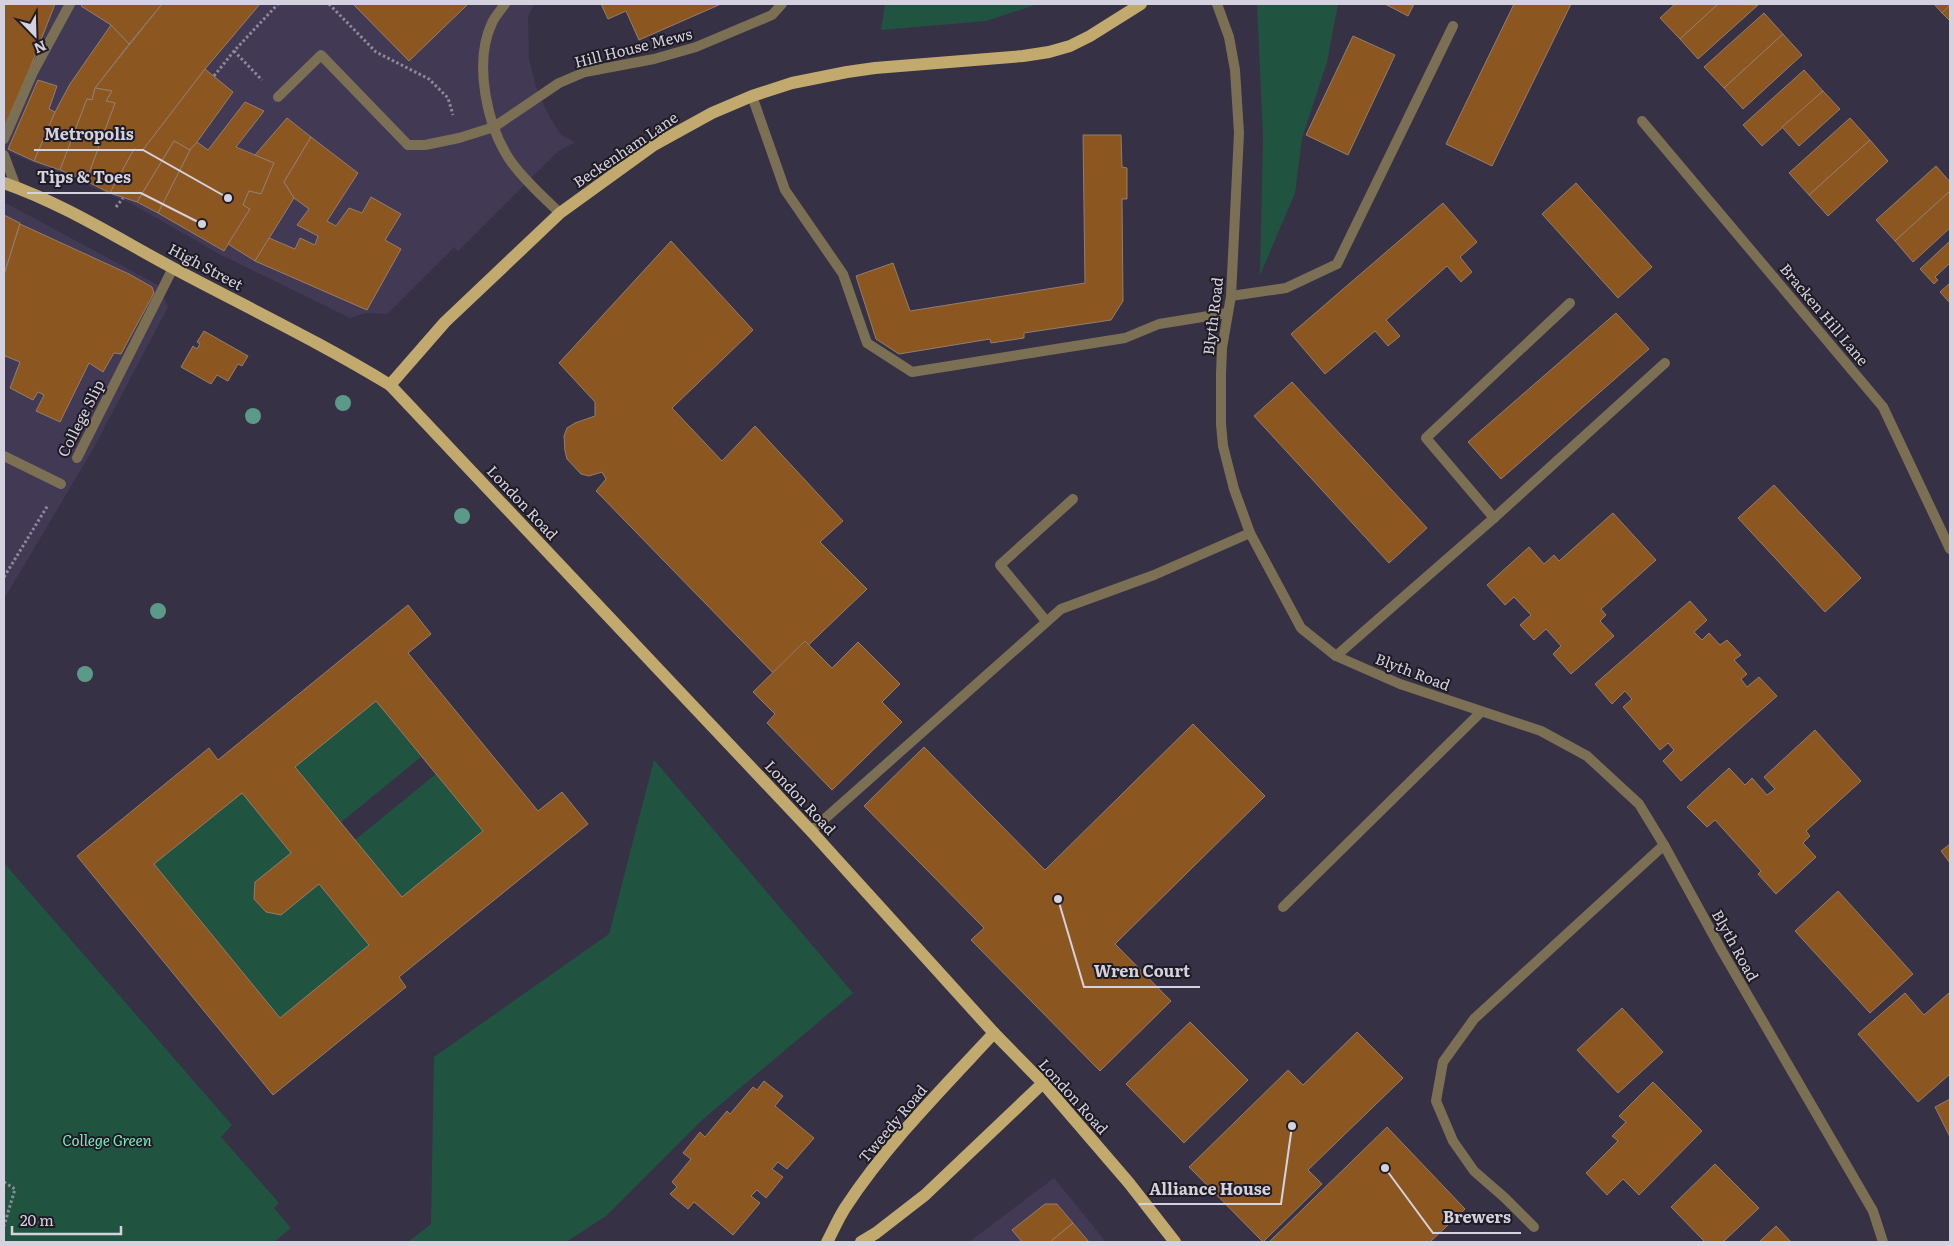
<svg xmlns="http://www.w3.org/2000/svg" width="1954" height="1246" viewBox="0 0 1954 1246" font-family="Literata,serif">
	<rect width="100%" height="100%" fill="#373145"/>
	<!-- built -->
	<g fill="#423954">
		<path d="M4 4H534L528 17 529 59 536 87 549 116 561 135 575 142 558 151 458 251 454 247 387 314 366 313 350 318 221 255 132 204 4 150Z"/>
		<path d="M4 202 158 285 168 307 93 449 4 599Z"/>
		<path d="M1054 1178 1106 1242H969Z"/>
	</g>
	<!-- green -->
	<g fill="#205440">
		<path d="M885 4H1038L986 21 881 30Z"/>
		<path d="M1257 4H1338L1327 62 1302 138 1295 193 1260 275 1263 137Z"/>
		<path d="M376 701 421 757 340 823 295 767Z"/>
		<path d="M654 760 853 993 702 1120 606 1216 566 1242H408L431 1224 434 1057 609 934Z"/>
		<path d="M436 774 483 831 402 897 355 840Z"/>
		<path d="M242 793 291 853 255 882 254 899 266 912 281 915 319 884 369 945 280 1018 154 864Z"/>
		<path d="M4 863 232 1125 221 1137 279 1203 274 1208 291 1228 274 1242H4Z"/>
	</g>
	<!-- building -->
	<g fill="#8c5620" stroke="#937e6d" fill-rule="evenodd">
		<path d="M4 4H55L11 117 4 127Z"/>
		<path d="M83 4H162L129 44 111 25 81 6Z"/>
		<path d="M162 4H260L205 69 142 151 134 149 110 193 86 181 115 103 106 101 112 91 95 88Z"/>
		<path d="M353 4H468L409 61Z"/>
		<path d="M601 4H721L639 40 626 11 608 19Z"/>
		<path d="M1385 4H1414L1408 16Z"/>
		<path d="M1514 4H1571L1492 166 1446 144Z"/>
		<path d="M1675 4H1718L1680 39 1660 18Z"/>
		<path d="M1718 4 1758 5 1698 59 1680 39Z"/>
		<path d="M1934 4H1950V5L1942 13Z"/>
		<path d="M1950 5V21L1942 13Z"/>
		<path d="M1764 13 1783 34 1724 88 1704 67Z"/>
		<path d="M111 25 129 44 95 88 92 100 87 99 60 170 34 161 55 112 70 84Z"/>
		<path d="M1783 34 1802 55 1743 109 1724 88Z"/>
		<path d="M1353 36 1395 55 1348 155 1306 135Z"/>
		<path d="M205 69 233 92 197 142 190 150 174 141 137 202 110 193 134 149 142 151Z"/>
		<path d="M1804 70 1823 91 1762 146 1743 125Z"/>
		<path d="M38 80 57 86 49 109 55 112 34 161 8 149Z"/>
		<path d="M95 88 112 91 106 101 115 103 86 181 60 170 87 99 92 100Z"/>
		<path d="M1823 91 1840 109 1799 146 1782 127Z"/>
		<path d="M245 102 264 111 236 147 274 163 261 194 249 191 243 205 250 209 224 251 158 213 190 150 197 142 208 150Z"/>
		<path d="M287 118 311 137 284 182 294 198 255 261 228 244 250 209 243 205 249 191 261 194 274 163 255 155Z"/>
		<path d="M1850 118 1870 140 1809 195 1789 173Z"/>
		<path d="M1083 135H1121L1122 167 1127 168V199H1122L1123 301 1111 320 1024 333V338L991 343 990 339 899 354 876 339 856 276 893 263 910 311 1085 283Z"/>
		<path d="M311 137 358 173 327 221 336 226 349 208 362 213 371 197 401 214 385 240 401 249 367 310 255 261 269 238 295 249 300 238 315 245 318 236 297 225 309 209 294 198 284 182Z"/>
		<path d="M1870 140 1888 161 1828 216 1809 195Z"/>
		<path d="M174 141 190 150 158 213 137 202Z"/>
		<path d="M1936 166 1950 182V191L1895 241 1876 220Z"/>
		<path d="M1576 183 1652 267 1618 298 1542 214Z"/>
		<path d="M1950 191V228L1913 262 1895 241Z"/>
		<path d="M1443 203 1477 242 1460 257 1472 272 1461 282 1447 266 1386 320 1400 336 1388 346 1375 331 1325 374 1291 334Z"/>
		<path d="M4 215 20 223 4 275Z"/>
		<path d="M20 224 129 274 152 287 154 293 121 354 114 353 103 372 89 363 60 422 36 411 44 395 38 392 33 400 10 388 20 362 5 356 4 359V275Z"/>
		<path d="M671 241 753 330 672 408 722 461 755 426 843 521 820 542 867 589 776 676 596 491 606 479 602 472 589 476 581 474 567 459 565 451 564 436 567 428 575 423 595 416V402L559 363Z"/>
		<path d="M1950 241V263L1935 277 1938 280 1934 284 1920 269Z"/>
		<path d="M1950 283V303L1940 292Z"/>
		<path d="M1616 313 1649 349 1501 479 1468 442Z"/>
		<path d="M204 331 248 356 242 366 238 364 228 381 217 375 211 384 181 367 193 346 197 349 200 344 197 342Z"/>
		<path d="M1292 382 1427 528 1389 563 1254 416Z"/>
		<path d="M1774 485 1861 578 1825 612 1738 518Z"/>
		<path d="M1613 513 1656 560 1601 609 1606 615 1600 621 1614 636 1571 674 1553 654 1561 646 1546 629 1534 640 1520 625 1531 615 1514 597 1505 605 1487 585 1529 547 1544 564 1554 555 1559 561Z"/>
		<path d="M1690 601 1707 620 1694 632 1702 640 1709 633 1720 645 1727 640 1741 655 1734 660 1747 674 1741 679 1747 687 1759 677 1777 696 1681 781 1663 761 1674 750 1668 743 1660 750 1623 707 1632 699 1625 691 1612 704 1595 684Z"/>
		<path d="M408 605 431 634 408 653 538 811 562 792 588 824 399 977 406 987 273 1095 77 856 209 748 218 760ZM376 701 483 831 402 897 295 767ZM242 793 291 853 255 882 254 899 266 912 281 915 319 884 369 945 280 1018 154 864Z"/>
		<path d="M805 641 832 668 858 642 900 684 882 702 902 722 832 790 767 723 775 714 753 692Z"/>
		<path d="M1193 724 1265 796 1115 944 1171 1001 1100 1071 971 940 984 928 864 806 924 747 1045 870Z"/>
		<path d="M1815 730 1861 781 1806 831 1810 836 1803 843 1816 857 1776 894 1758 874 1761 871 1715 820 1707 827 1687 807 1729 768 1745 785 1752 778 1767 795 1775 789 1764 777Z"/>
		<path d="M1950 844V863L1941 851Z"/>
		<path d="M1838 891 1913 974 1870 1013 1795 931Z"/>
		<path d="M1905 993 1924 1015 1949 993 1950 995V1074L1918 1102 1858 1034Z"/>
		<path d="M1622 1008 1663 1052 1618 1093 1577 1050Z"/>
		<path d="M1190 1022 1248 1080 1184 1143 1126 1084Z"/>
		<path d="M1357 1032 1403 1078 1308 1170 1322 1184 1263 1242 1189 1167 1288 1070 1303 1085Z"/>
		<path d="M764 1081 783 1096 775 1106 814 1138 787 1169 778 1162 772 1169 783 1177 766 1198 757 1190 751 1196 760 1203 733 1235 694 1202 688 1209 670 1194 677 1187 672 1182 691 1159 683 1153 700 1132 705 1137 727 1111 730 1114 753 1087 757 1090Z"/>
		<path d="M1653 1082 1702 1131 1639 1195 1623 1179 1607 1195 1586 1173 1618 1141 1612 1136 1626 1122 1619 1116Z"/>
		<path d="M1950 1099V1137L1935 1107Z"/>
		<path d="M1387 1127 1465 1209 1430 1242H1269Z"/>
		<path d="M1715 1164 1759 1208 1723 1242H1705L1671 1207Z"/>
		<path d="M1045 1204H1057L1073 1223 1050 1242H1022L1012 1230Z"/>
		<path d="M1073 1223 1089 1242H1050Z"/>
		<path d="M1776 1226 1791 1242H1759Z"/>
	</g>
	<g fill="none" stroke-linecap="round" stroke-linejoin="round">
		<!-- path -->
		<g stroke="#8d8999" stroke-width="3" stroke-dasharray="2.5 2.5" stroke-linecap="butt">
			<path d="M329 4 376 52 429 79 448 98 453 115"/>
			<path d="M234 51 262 80"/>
			<path d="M214 76 234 51 278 4"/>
			<path d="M116 207 123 198"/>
			<path d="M4 577 48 505"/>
			<path d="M4 1182 15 1189 4 1226"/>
		</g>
		<!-- lane -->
		<g stroke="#7c7054" stroke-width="10">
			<path d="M505 4C501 10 495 16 492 23 473 63 487 128 512 163 526 182 543 197 560 213"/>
			<path d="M752 96 785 190 843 274 867 343 912 372 1125 338 1159 324 1227 313"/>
			<path d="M278 97 321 55 408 145H425L459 138 494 127 559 83 585 72 654 59 696 47 772 15 782 4"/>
			<path d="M4 139 33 72 70 4"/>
			<path d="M4 155 16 187"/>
			<path d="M4 456 61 484"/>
			<path d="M77 458 173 268"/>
			<path d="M1046 621 1000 565 1073 499"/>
			<path d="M811 831 1061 609 1154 575 1250 533"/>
			<path d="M1283 907 1481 712"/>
			<path d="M1534 1227 1505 1198 1474 1171 1453 1141 1436 1101 1443 1062 1474 1019 1664 845"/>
		</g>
		<!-- street -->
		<g stroke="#7c7054" stroke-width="10">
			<path d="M1217 4 1229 37 1235 70 1239 133 1231 296 1222 348 1221 374V424L1223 446 1234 489 1250 533 1301 628 1336 656 1400 684 1541 731 1587 756 1639 804 1664 845 1722 951 1873 1211 1883 1242"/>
			<path d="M1642 121 1883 407 1950 549"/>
			<path d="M1231 296 1286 288 1337 264 1453 26"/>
			<path d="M1494 518 1426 438 1570 303"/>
			<path d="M1336 656 1494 518 1665 363"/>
		</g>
		<!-- primary -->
		<g stroke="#c2aa6e" stroke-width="12">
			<path d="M4 183C64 204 117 238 173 268 246 307 320 342 390 385L811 831 994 1033 1043 1083 1129 1183 1175 1242"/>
			<path d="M390 385 445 322 560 213 654 145 712 113 752 96 792 83 847 72 875 68 1023 56 1049 52 1070 46 1090 36 1141 4"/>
			<path d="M827 1242C833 1231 838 1219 845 1208 887 1144 942 1089 994 1033"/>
			<path d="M861 1242 876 1233 925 1195 1043 1083"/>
		</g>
	</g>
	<!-- trees -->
	<g fill="#5b9988">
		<circle cx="343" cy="403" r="8"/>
		<circle cx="253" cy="416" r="8"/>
		<circle cx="462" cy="516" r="8"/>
		<circle cx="158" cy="611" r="8"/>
		<circle cx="85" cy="674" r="8"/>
	</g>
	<g text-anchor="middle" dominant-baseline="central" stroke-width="4" stroke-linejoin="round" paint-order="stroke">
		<!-- street labels -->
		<g font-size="15" fill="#d5d2df" stroke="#1e1b24">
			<text transform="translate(633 47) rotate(-14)">Hill House Mews</text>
			<text transform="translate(625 149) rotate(-34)">Beckenham Lane</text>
			<text transform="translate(206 266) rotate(28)">High Street</text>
			<text transform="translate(1825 314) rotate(50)">Bracken Hill Lane</text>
			<text transform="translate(1212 316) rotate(-83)">Blyth Road</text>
			<text transform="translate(80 418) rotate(-63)">College Slip</text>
			<text transform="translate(523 502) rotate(47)">London Road</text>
			<text transform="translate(1413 671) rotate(21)">Blyth Road</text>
			<text transform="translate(801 797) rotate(47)">London Road</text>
			<text transform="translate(1736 945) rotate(61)">Blyth Road</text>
			<text transform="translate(1074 1096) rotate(48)">London Road</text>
			<text transform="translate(892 1123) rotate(-50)">Tweedy Road</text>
		</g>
		<!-- park labels -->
		<g font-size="15" font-style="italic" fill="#78eebe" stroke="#1e1b24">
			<text x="107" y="1139">College Green</text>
		</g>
	</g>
	<!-- callouts -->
	<path fill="none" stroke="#d5d2df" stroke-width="2" d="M228 198L143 150H34M202 224L141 193H27M1058 899L1084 987H1200M1292 1126L1281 1204H1139M1385 1168L1433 1233H1521"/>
	<g fill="#d5d2df" stroke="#1e1b24" stroke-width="2">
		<circle cx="228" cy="198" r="5"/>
		<circle cx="202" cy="224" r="5"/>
		<circle cx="1058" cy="899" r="5"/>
		<circle cx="1292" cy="1126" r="5"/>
		<circle cx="1385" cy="1168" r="5"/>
	</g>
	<g font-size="16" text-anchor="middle" font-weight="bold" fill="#d5d2df" stroke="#1e1b24" stroke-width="4" stroke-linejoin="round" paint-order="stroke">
		<text x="89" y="140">Metropolis</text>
		<text x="84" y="183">Tips &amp; Toes</text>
		<text x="1142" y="977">Wren Court</text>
		<text x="1210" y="1195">Alliance House</text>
		<text x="1477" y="1223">Brewers</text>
	</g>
	<!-- border -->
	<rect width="1954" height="1246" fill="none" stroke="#d5d2df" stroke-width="10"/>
	<!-- north arrow -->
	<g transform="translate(35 35) rotate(157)" stroke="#1e1b24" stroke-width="4" paint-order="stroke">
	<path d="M0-4L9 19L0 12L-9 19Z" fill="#d5d2df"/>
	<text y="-8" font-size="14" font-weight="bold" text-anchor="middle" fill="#d5d2df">N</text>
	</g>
	<!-- scale -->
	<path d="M12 1226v8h109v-8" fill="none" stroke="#d5d2df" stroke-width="2.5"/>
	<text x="20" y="1226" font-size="15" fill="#d5d2df" stroke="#1e1b24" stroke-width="4" paint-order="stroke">20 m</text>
</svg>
